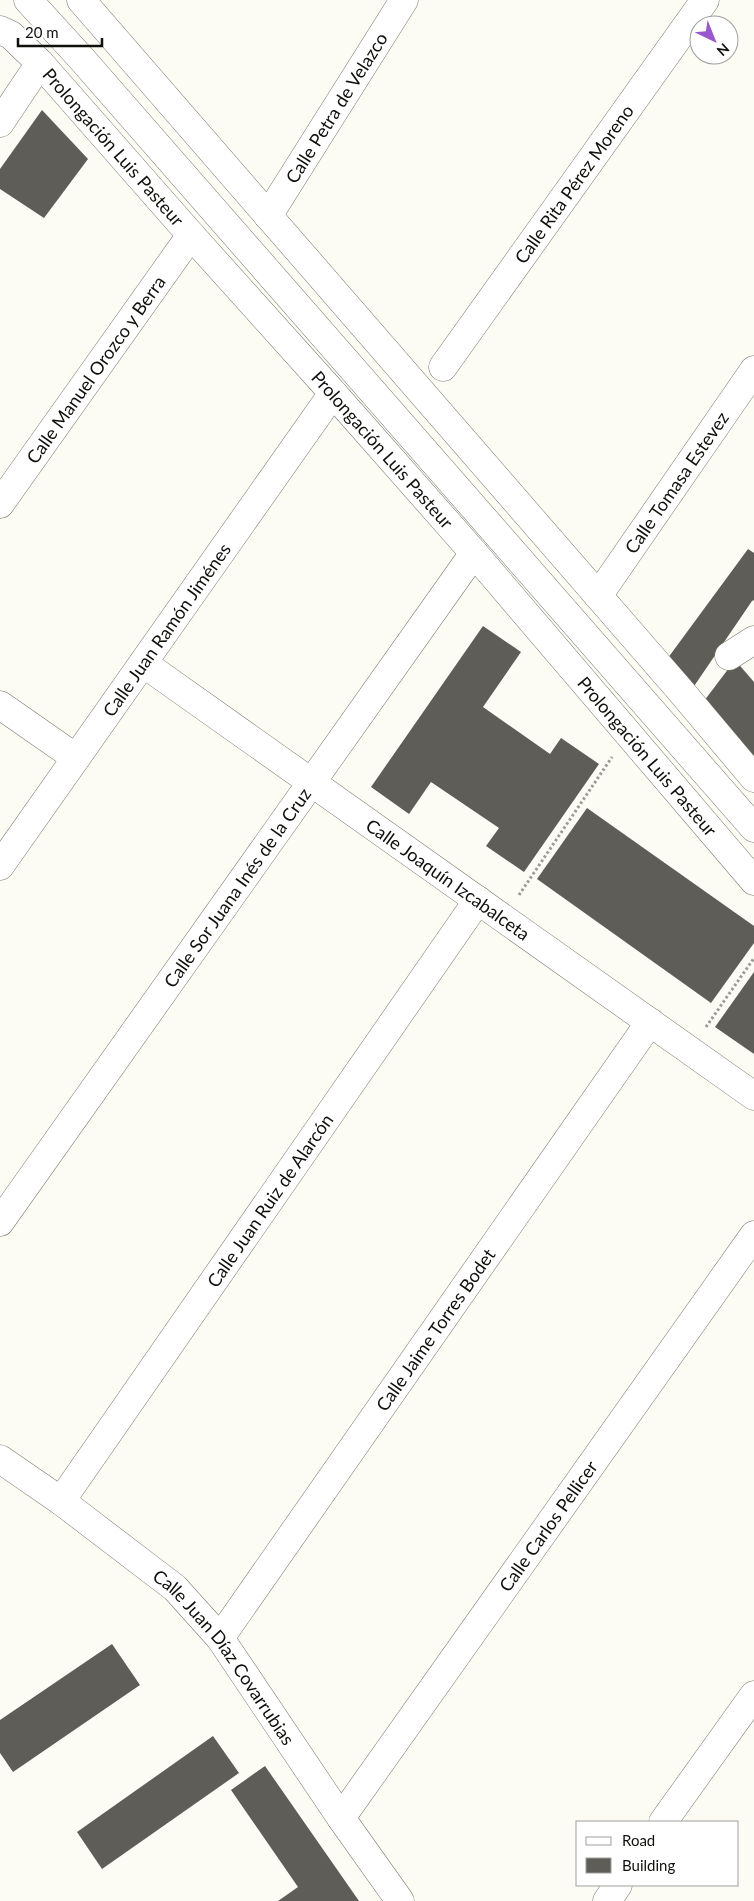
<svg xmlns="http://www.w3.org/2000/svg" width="754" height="1901" viewBox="0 0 754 1901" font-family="Lato,sans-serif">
	<rect width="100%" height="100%" fill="#fdfcf4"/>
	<!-- building -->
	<g fill="#5f5d57">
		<path d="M42 110 88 159 44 218 0 189V169Z"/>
		<path d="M748 549 754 553V600L752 601 688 695 662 666Z"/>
		<path d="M483 626 521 652 483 707 550 754 561 738 599 764 524 872 486 846 499 828 431 782 409 814 371 787Z"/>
		<path d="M735 660 754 682V774L698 709Z"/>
		<path d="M587 808 754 926V943L711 1003 537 879Z"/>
		<path d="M754 972V1054L715 1027Z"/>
		<path d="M112 1644 140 1685 13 1772 0 1753V1720Z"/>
		<path d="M213 1736 239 1773 102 1869 77 1832Z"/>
		<path d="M265 1766 359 1901H278L298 1887 231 1790Z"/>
	</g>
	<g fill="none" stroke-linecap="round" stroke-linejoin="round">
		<defs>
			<g id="street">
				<path id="s1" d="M268 216 404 0"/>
				<path id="s2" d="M443 367 705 0"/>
				<path id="s3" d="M0 504 191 235"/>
				<path id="s4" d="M598 596 754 370"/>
				<path d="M729 656 754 640"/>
				<path id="s5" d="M143 663 754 1096"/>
				<path d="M0 705 76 758"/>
				<path id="s6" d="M0 866 333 393"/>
				<path id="s7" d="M0 1222 474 553"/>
				<path id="s8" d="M0 1459 61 1501 175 1588 220 1638 341 1818 400 1901"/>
				<path id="s9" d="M61 1501 478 900"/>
				<path id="s10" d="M220 1638 650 1022"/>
				<path id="s11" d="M341 1818 754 1235"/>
			</g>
			<g id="secondary">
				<path d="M28 0 81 58 754 828"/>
				<path d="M81 0 680 690 754 778"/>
				<path id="s12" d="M0 30 11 35 40 63 191 235 333 393 474 553 754 881"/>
				<path d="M0 123 40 63"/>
				<path d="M663 1822 754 1695"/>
				<path d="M607 1901 618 1885"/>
			</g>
		</defs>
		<!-- street casing -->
		<use href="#street" stroke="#797871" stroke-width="29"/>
		<!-- secondary casing -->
		<use href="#secondary" stroke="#797871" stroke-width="29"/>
		<!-- path -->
		<g stroke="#9b9b95" stroke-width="3" stroke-dasharray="2.5 2.5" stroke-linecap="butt">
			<path d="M519 895 612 757"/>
			<path d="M706 1027 754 958"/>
		</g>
		<!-- street -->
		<use href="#street" stroke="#fff" stroke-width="28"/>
		<!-- secondary -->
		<use href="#secondary" stroke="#fff" stroke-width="28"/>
	</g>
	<g text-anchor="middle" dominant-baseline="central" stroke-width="5" stroke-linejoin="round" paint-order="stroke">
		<!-- street labels -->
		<g font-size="18" fill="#10100d" stroke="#fff">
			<text stroke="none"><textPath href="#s1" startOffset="128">Calle Petra de Velazco</textPath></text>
			<text stroke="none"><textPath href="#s12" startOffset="164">Prolongación Luis Pasteur</textPath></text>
			<text stroke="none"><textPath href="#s2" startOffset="225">Calle Rita Pérez Moreno</textPath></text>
			<text stroke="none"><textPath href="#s3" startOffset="165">Calle Manuel Orozco y Berra</textPath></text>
			<text stroke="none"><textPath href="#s12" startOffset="569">Prolongación Luis Pasteur</textPath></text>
			<text stroke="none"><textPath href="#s4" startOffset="138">Calle Tomasa Estevez</textPath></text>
			<text stroke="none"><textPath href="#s6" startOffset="289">Calle Juan Ramón Jiménes</textPath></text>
			<text stroke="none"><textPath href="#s12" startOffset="974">Prolongación Luis Pasteur</textPath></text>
			<text stroke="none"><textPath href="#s5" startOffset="374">Calle Joaquín Izcabalceta</textPath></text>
			<text stroke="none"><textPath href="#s7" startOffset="410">Calle Sor Juana Inés de la Cruz</textPath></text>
			<text stroke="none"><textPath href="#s9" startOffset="366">Calle Juan Ruiz de Alarcón</textPath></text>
			<text stroke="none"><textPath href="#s10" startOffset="376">Calle Jaime Torres Bodet</textPath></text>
			<text stroke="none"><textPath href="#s11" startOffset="358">Calle Carlos Pellicer</textPath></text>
			<text stroke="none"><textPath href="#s8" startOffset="302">Calle Juan Díaz Covarrubias</textPath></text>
		</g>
	</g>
	<!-- legend -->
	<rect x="576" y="1821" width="162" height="65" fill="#ffffff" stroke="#9f9f9e"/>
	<rect x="586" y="1837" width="25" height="8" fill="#ffffff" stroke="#9f9f9e"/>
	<text x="622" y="1846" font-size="15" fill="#10100d">Road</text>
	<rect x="586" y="1858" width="25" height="15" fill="#5f5d57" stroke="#9f9f9e"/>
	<text x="622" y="1871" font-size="15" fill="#10100d">Building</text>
	<!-- north arrow -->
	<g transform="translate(714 40) rotate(137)"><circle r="24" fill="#ffffff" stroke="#9f9f9e"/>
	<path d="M0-4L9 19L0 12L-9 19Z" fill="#9959ce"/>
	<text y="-8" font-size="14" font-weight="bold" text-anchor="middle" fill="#10100d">N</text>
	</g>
	<!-- scale -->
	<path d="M18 38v8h84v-8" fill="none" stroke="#10100d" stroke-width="2.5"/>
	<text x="25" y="38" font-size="15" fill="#10100d" stroke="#ffffff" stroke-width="4" paint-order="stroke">20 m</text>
</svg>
